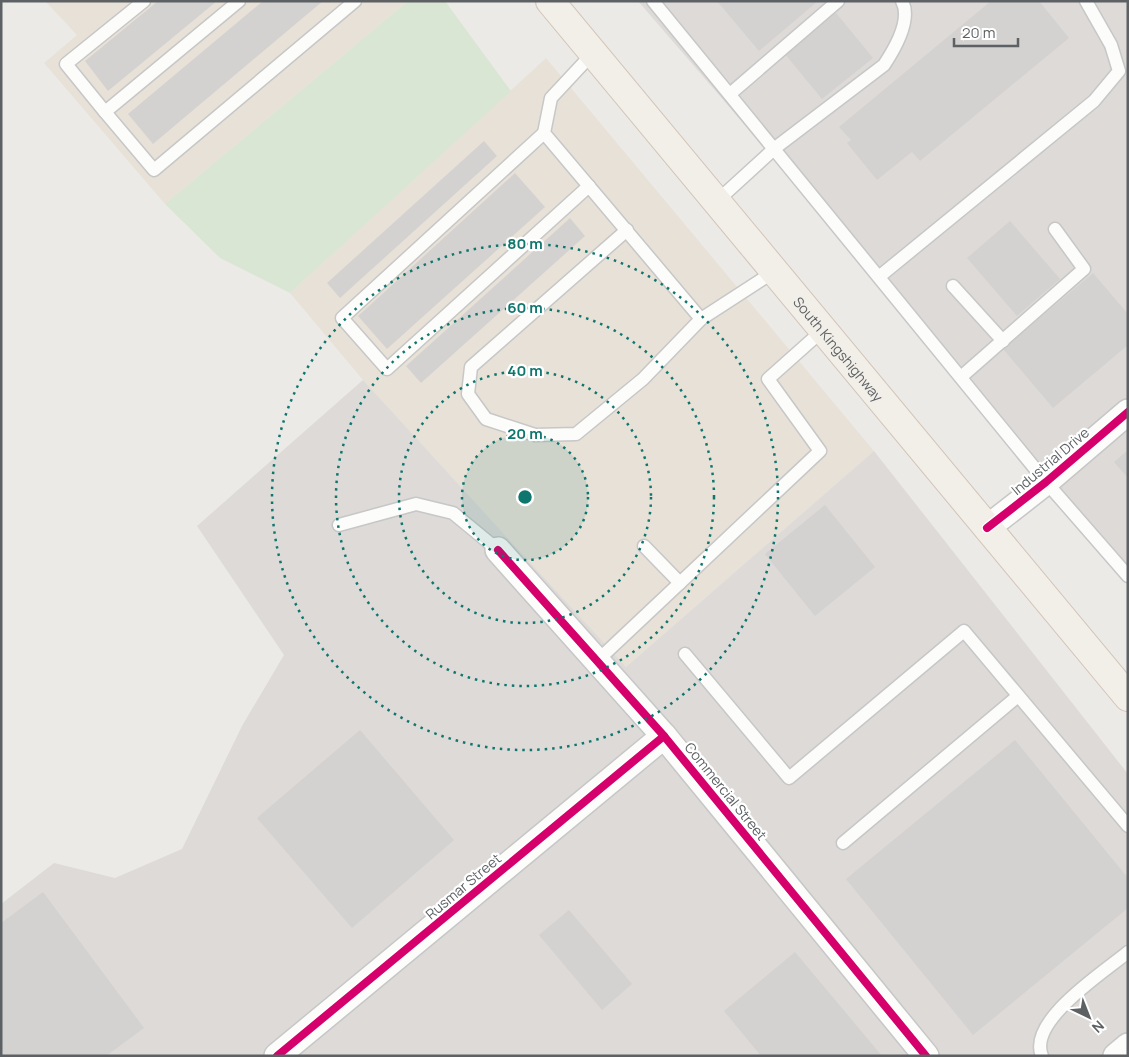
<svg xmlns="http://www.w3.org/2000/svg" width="1129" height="1057" viewBox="0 0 1129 1057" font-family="Manrope,sans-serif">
	<rect width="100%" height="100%" fill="#eceae7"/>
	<!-- commercial -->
	<g fill="#e8e1d7">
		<path d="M45 1H408L165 204 44 63 77 35Z"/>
		<path d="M546 58 874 451 626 667 363 380 290 293Z"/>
	</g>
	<!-- industrial -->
	<g fill="#dddad8">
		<path d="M638 1H1128V570Z"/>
		<path d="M363 380 626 667 874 451 1128 774V1056H1V904L54 863 115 878 182 849 242 726 284 655 197 526Z"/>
	</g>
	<!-- green -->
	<path fill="#d9e6d3" d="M408 1H445L511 91 290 293 220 258 165 204Z"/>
	<!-- building -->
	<g fill="#d4d2d0">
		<path d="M158 1H217L108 91 85 61Z"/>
		<path d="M263 1H323L153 144 128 114Z"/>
		<path d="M717 1H818L759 51Z"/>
		<path d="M991 1H1039L1069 38 920 161 912 152 877 180 847 143 851 140 839 127Z"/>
		<path d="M836 13 873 58 822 99 785 54Z"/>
		<path d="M484 141 497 156 340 298 327 283Z"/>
		<path d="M515 173 545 207 387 349 358 316Z"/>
		<path d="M570 218 585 236 421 383 406 366Z"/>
		<path d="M1010 221 1060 279 1017 316 967 258Z"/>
		<path d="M1093 273 1128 314V345L1053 408 1003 349Z"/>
		<path d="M1128 450V478L1114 462Z"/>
		<path d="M825 505 875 567 815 616 765 554Z"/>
		<path d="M360 730 454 840 352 928 257 818Z"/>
		<path d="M1015 740 1128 878V908L973 1035 846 879Z"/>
		<path d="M43 892 144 1028 106 1056H1V923Z"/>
		<path d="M569 910 632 984 602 1010 539 935Z"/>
		<path d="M795 952 882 1056H761L724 1011Z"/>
	</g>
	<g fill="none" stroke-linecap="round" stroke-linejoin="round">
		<defs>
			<g id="service">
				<path d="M239 1 105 112 154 170 355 1"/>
				<path d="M653 1 1046 482 1128 576"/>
				<path d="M593 53 551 98 544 133 701 319 775 271"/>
				<path d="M730 94 838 1"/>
				<path d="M105 112 66 64 144 1"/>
				<path d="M544 133 342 318 387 369 589 186"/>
				<path d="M717 201 775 148 884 65C894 50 912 20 902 1"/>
				<path d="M627 230 471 367 468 394 486 419 535 435 576 434 643 379 701 319"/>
				<path d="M880 276 1094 101 1119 71 1111 45 1086 1"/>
				<path d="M953 286 1003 341"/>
				<path d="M961 377 1084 269 1055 229"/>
				<path d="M339 525 416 504 453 513 498 550"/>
				<path d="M644 546 680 583"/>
				<path d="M685 654 789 778 964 631 1128 826"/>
				<path d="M597 661 820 451 768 379 823 330"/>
				<path d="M843 843 1018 696"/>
				<path d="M1042 1056C1027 1021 1104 972 1128 952"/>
			</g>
			<g id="minor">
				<path d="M987 528 1046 482 1128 412"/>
				<path d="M498 550 664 736 926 1056"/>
				<path d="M277 1056 664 736"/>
				<path d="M1116 1056 1128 1046"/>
			</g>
			<g id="primary">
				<path id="s1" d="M550 1 1128 697"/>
			</g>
		</defs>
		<!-- service casing -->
		<use href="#service" stroke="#c6c7c6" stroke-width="15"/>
		<!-- minor casing -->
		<use href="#minor" stroke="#c6c7c6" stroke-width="28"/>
		<!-- primary casing -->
		<use href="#primary" stroke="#d2c4b7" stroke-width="30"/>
		<!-- service -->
		<use href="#service" stroke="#fcfcfb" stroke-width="12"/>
		<!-- minor -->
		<use href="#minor" stroke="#fcfcfb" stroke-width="25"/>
		<!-- primary -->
		<use href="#primary" stroke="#f2eee8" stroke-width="28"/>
		<defs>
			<g id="cycleway">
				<path d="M987 528 1046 482 1128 412"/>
				<path d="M498 550 664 736 926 1056"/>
				<path d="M277 1056 664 736"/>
			</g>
		</defs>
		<!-- cycleway casing -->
		<use href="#cycleway" stroke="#fff" stroke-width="11"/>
		<!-- cycleway -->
		<use href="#cycleway" stroke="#d6006c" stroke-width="8"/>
	</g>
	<!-- distance rings -->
	<circle cx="525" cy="497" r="63" fill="#0f766e" fill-opacity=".12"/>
	<g fill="none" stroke="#0f766e" stroke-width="2.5" stroke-dasharray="2.5 5">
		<circle cx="525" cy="497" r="63"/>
		<circle cx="525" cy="497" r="126"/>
		<circle cx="525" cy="497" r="189"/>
		<circle cx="525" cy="497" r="253"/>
	</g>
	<g text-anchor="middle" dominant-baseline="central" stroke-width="4.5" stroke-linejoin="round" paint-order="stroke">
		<!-- street labels -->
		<g font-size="14" fill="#5d6164" stroke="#fff">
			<text stroke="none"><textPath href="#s1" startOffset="452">South Kingshighway</textPath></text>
			<text transform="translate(1050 461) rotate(-40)">Industrial Drive</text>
			<text transform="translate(726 791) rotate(51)">Commercial Street</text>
			<text transform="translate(463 886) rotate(-40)">Rusmar Street</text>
		</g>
	</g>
	<circle cx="525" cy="497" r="8" fill="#0f766e" stroke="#fff" stroke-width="2.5"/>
	<g font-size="15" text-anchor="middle" font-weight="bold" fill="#0f766e" stroke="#fff" stroke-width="4.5" stroke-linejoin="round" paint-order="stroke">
		<text x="525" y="249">80 m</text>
		<text x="525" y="313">60 m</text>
		<text x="525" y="376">40 m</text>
		<text x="525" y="439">20 m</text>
	</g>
	<!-- border -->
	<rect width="1129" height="1057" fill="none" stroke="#5d6164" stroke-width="5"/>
	<!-- north arrow -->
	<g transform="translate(1089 1017) rotate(137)" stroke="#ffffff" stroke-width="4" paint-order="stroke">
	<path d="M0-4L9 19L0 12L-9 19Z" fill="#5d6164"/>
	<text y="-8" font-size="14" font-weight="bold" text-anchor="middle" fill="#5d6164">N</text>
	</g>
	<!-- scale -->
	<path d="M954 38v8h64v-8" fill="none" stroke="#5d6164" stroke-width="2.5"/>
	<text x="962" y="38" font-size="15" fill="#5d6164" stroke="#ffffff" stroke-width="4" paint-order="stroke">20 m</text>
</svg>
